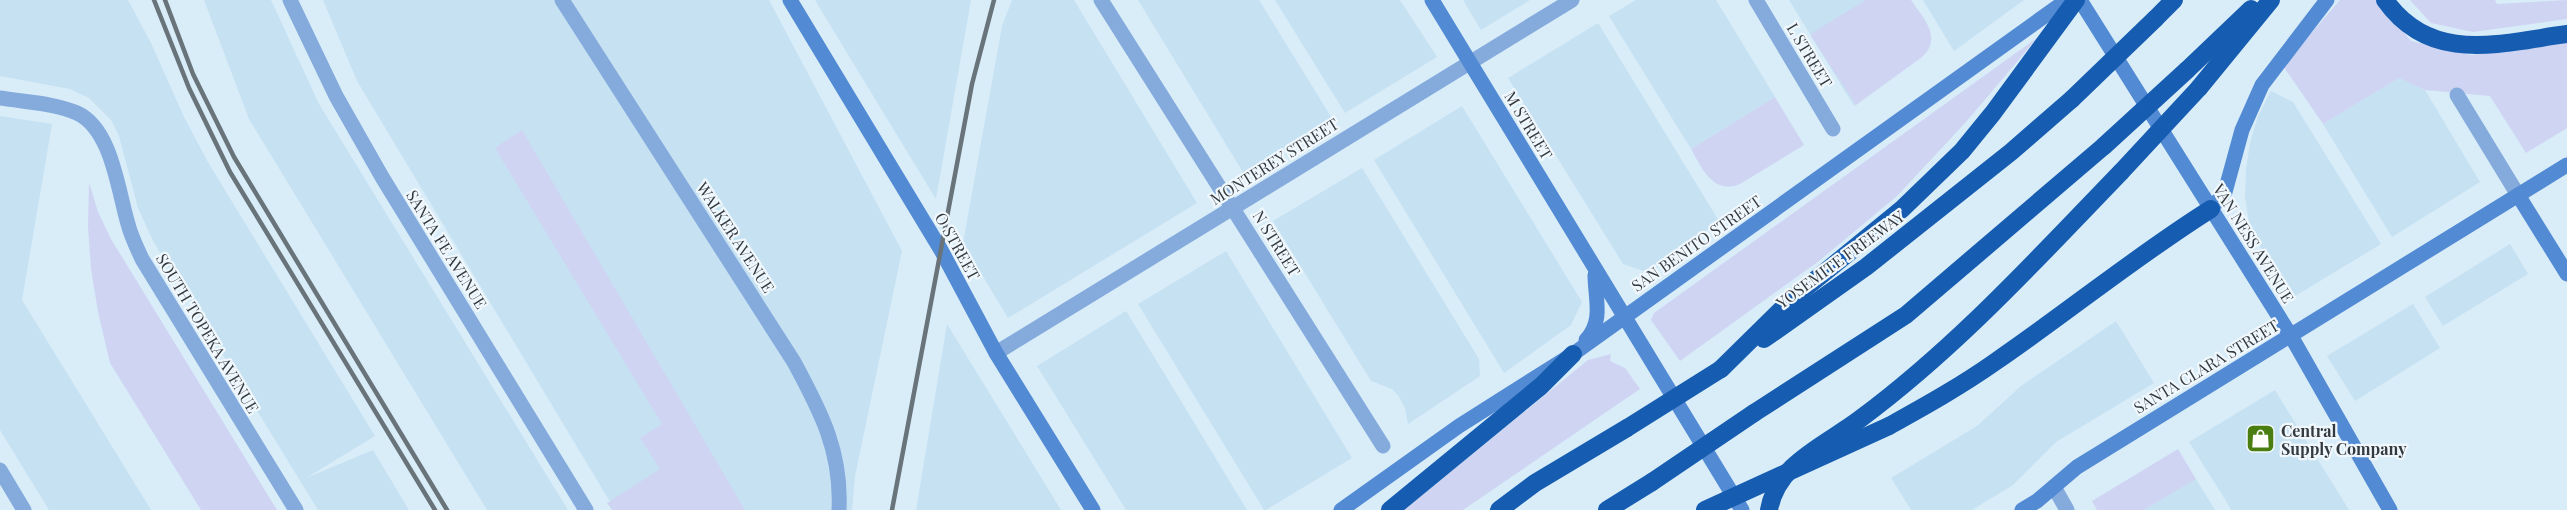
<svg xmlns="http://www.w3.org/2000/svg" width="2567" height="510" viewBox="0 0 2567 510" font-family="'Playfair Display',serif">
	<rect width="100%" height="100%" fill="#d9edf9"/>
	<!-- built -->
	<g fill="#c6e1f2">
		<path d="M0 0H128L151 43 184 117 209 164 375 436 306 478 373 450 409 510H318L153 241 138 208 119 136 111 120 89 98 70 89 0 76Z"/>
		<path d="M204 0H271L319 104 568 510H487L249 119Z"/>
		<path d="M323 0H769L902 251 855 476 852 510H615L357 81Z"/>
		<path d="M815 0H971L936 199 850 58Z"/>
		<path d="M1012 0H1074L1197 203 1008 318 963 243 1002 26Z"/>
		<path d="M1138 0H1259L1333 120 1244 174Z"/>
		<path d="M1275 0H1400L1437 57 1345 113Z"/>
		<path d="M1463 0H1530L1481 30Z"/>
		<path d="M1636 0H1716L1775 97 1691 149 1609 16Z"/>
		<path d="M1789 0H1907L1913 59 1854 106Z"/>
		<path d="M1923 0H2024L1954 51Z"/>
		<path d="M1598 23 1719 221 1650 273 1623 264 1508 78Z"/>
		<path d="M2399 78 2425 90 2480 182 2392 237 2323 124Z"/>
		<path d="M2271 91 2293 102 2381 244 2292 298 2250 230 2245 197 2246 169 2250 143 2258 116Z"/>
		<path d="M1462 106 1582 302 1571 325 1504 373 1374 160Z"/>
		<path d="M0 116 52 124 22 300 151 510H49L0 430Z"/>
		<path d="M1362 168 1479 359 1480 376 1408 424 1405 408 1398 395 1392 389 1371 381 1273 221Z"/>
		<path d="M2510 244 2528 274 2443 326 2425 297Z"/>
		<path d="M1226 251 1352 458 1266 510H1264L1138 304Z"/>
		<path d="M2413 304 2440 348 2355 401 2327 356Z"/>
		<path d="M1126 311 1167 378 1247 510H1126L1060 403 1037 366Z"/>
		<path d="M2116 321 2154 383 2056 442 2013 485 1972 510H1911L1891 478 1977 426 2021 386Z"/>
		<path d="M947 324 1061 510H916Z"/>
		<path d="M2275 390 2302 434 2349 510H2231L2226 501 2189 442Z"/>
		<path d="M2196 479 2215 510H2144Z"/>
	</g>
	<!-- green -->
	<g fill="#ced4f2">
		<path d="M1866 0H1911C1924 19 1943 38 1922 57L1856 105 1811 36 1812 33Z"/>
		<path d="M2340 0H2378L2411 41 2471 55 2567 42V128L2526 153 2490 96 2425 90 2399 78 2323 124 2283 66Z"/>
		<path d="M2410 0H2495L2497 4 2567 0V19L2473 32 2431 23Z"/>
		<path d="M2038 37 1966 122 1897 196 1819 261 1680 361 1651 320 1654 313Z"/>
		<path d="M1775 97 1804 145 1740 184C1713 195 1702 168 1691 149Z"/>
		<path d="M522 130 745 510H612L607 503 660 469 640 438 662 424 495 148Z"/>
		<path d="M89 182 98 212 111 239 277 510H201L110 363 98 312 91 269 88 226Z"/>
		<path d="M1611 354 1610 361 1625 368 1640 389 1463 510H1404L1588 360Z"/>
		<path d="M2178 449 2196 479 2144 510H2097L2092 501Z"/>
	</g>
	<g fill="none" stroke-linecap="round" stroke-linejoin="round">
		<!-- street -->
		<g stroke="#85abdd" stroke-width="15">
			<path d="M290 0 336 96 382 177 586 510"/>
			<path d="M562 0 794 362C821 412 842 452 839 510"/>
			<path d="M1101 0 1383 446"/>
			<path d="M1756 0 1833 129"/>
			<path d="M2457 95 2518 195"/>
			<path d="M0 98C25 102 54 103 77 113 112 129 118 191 128 224 131 236 137 248 142 259L296 510"/>
			<path d="M996 353 1572 0"/>
			<path d="M0 470 24 510"/>
			<path d="M2054 487 2067 510"/>
		</g>
		<!-- secondary -->
		<g stroke="#528ad4" stroke-width="15">
			<path d="M790 0 941 250 996 353 1093 510"/>
			<path d="M1432 0 1742 510"/>
			<path d="M2080 0 2291 336 2390 510"/>
			<path d="M2518 195 2567 274"/>
			<path d="M2211 209 2225 192 2242 130 2262 85 2327 0"/>
			<path d="M1586 340C1604 321 1595 298 1595 275"/>
			<path d="M1341 510 1459 426 1573 354 2067 0"/>
			<path d="M2022 510 2037 501 2077 467 2567 165"/>
		</g>
		<!-- highway -->
		<g stroke="#165db1" stroke-width="18">
			<path d="M2385 0C2431 65 2500 43 2567 34"/>
			<path d="M2155 19 2174 0"/>
			<path d="M2187 70 2251 9"/>
			<path d="M2199 88 2271 0"/>
			<path d="M1764 339 1866 267 2011 152 2072 99"/>
			<path d="M1721 369 1792 299 1902 209 1962 151 1993 113 2076 0"/>
			<path d="M1754 413 1906 315 2104 146"/>
			<path d="M1889 426C1925 406 1961 386 1995 362 2068 312 2136 256 2211 209"/>
			<path d="M1390 510 1541 386 1573 354"/>
			<path d="M1499 510 1535 483 1627 428"/>
			<path d="M1607 510 1652 482"/>
			<path d="M1769 510C1777 463 1826 445 1860 419 1956 348 2038 258 2121 172"/>
		</g>
		<!-- rail -->
		<g stroke="#68737a" stroke-width="4.5">
			<path d="M154 0 189 88 230 172 435 510"/>
			<path d="M165 0 193 74 234 157 447 510"/>
			<path d="M892 510 972 84 994 0"/>
		</g>
		<!-- highway-bridge -->
		<g stroke="#165db1" stroke-width="18">
			<path d="M2072 99 2155 19"/>
			<path d="M2104 146 2187 70"/>
			<path d="M2121 172 2199 88"/>
			<path d="M1627 428 1721 369"/>
			<path d="M1652 482 1754 413"/>
			<path d="M1705 510 1889 426"/>
		</g>
	</g>
	<!-- icons -->
	<defs>
		<symbol id="shop-square" viewBox="-11 -11 22 22"><rect x="-9" y="-9" width="18" height="18" rx="4" fill="#4b7e10" stroke="#f0f8fd"/><path d="M-5-2.5h2.3a2.7 3.5 0 0 1 5.4 0H5L5.5 6h-11ZM-1.5-2.5h3a1.5 2.3 0 0 0-3 0Z" fill="#fff"/></symbol>
	</defs>
	<g fill-rule="evenodd">
		<use href="#shop-square" x="2244" y="422" width="33" height="33"/>
	</g>
	<g text-anchor="middle" dominant-baseline="central" stroke-width="4.5" stroke-linejoin="round" paint-order="stroke">
		<!-- street labels -->
		<g font-size="16" fill="#333a3f" stroke="#f0f8fd">
			<text transform="translate(1810 55) rotate(59)">L STREET</text>
			<text transform="translate(1529 125) rotate(59)">M STREET</text>
			<text transform="translate(1274 161) rotate(-32)">MONTEREY STREET</text>
			<text transform="translate(736 237) rotate(57)">WALKER AVENUE</text>
			<text transform="translate(1277 243) rotate(58)">N STREET</text>
			<text transform="translate(1696 243) rotate(-35)">SAN BENITO STREET</text>
			<text transform="translate(2254 243) rotate(58)">VAN NESS AVENUE</text>
			<text transform="translate(958 246) rotate(61)">O STREET</text>
			<text transform="translate(447 249) rotate(58)">SANTA FE AVENUE</text>
			<text transform="translate(1840 259) rotate(-36)">YOSEMITE FREEWAY</text>
			<text transform="translate(208 333) rotate(59)">SOUTH TOPEKA AVENUE</text>
			<text transform="translate(2206 366) rotate(-31)">SANTA CLARA STREET</text>
		</g>
		<!-- poi labels -->
		<g font-size="16" font-weight="bold" fill="#333a3f" stroke="#f0f8fd" text-anchor="start">
			<text x="2281" y="430">Central<tspan x="2281" dy="18">Supply Company</tspan></text>
		</g>
	</g>
</svg>
